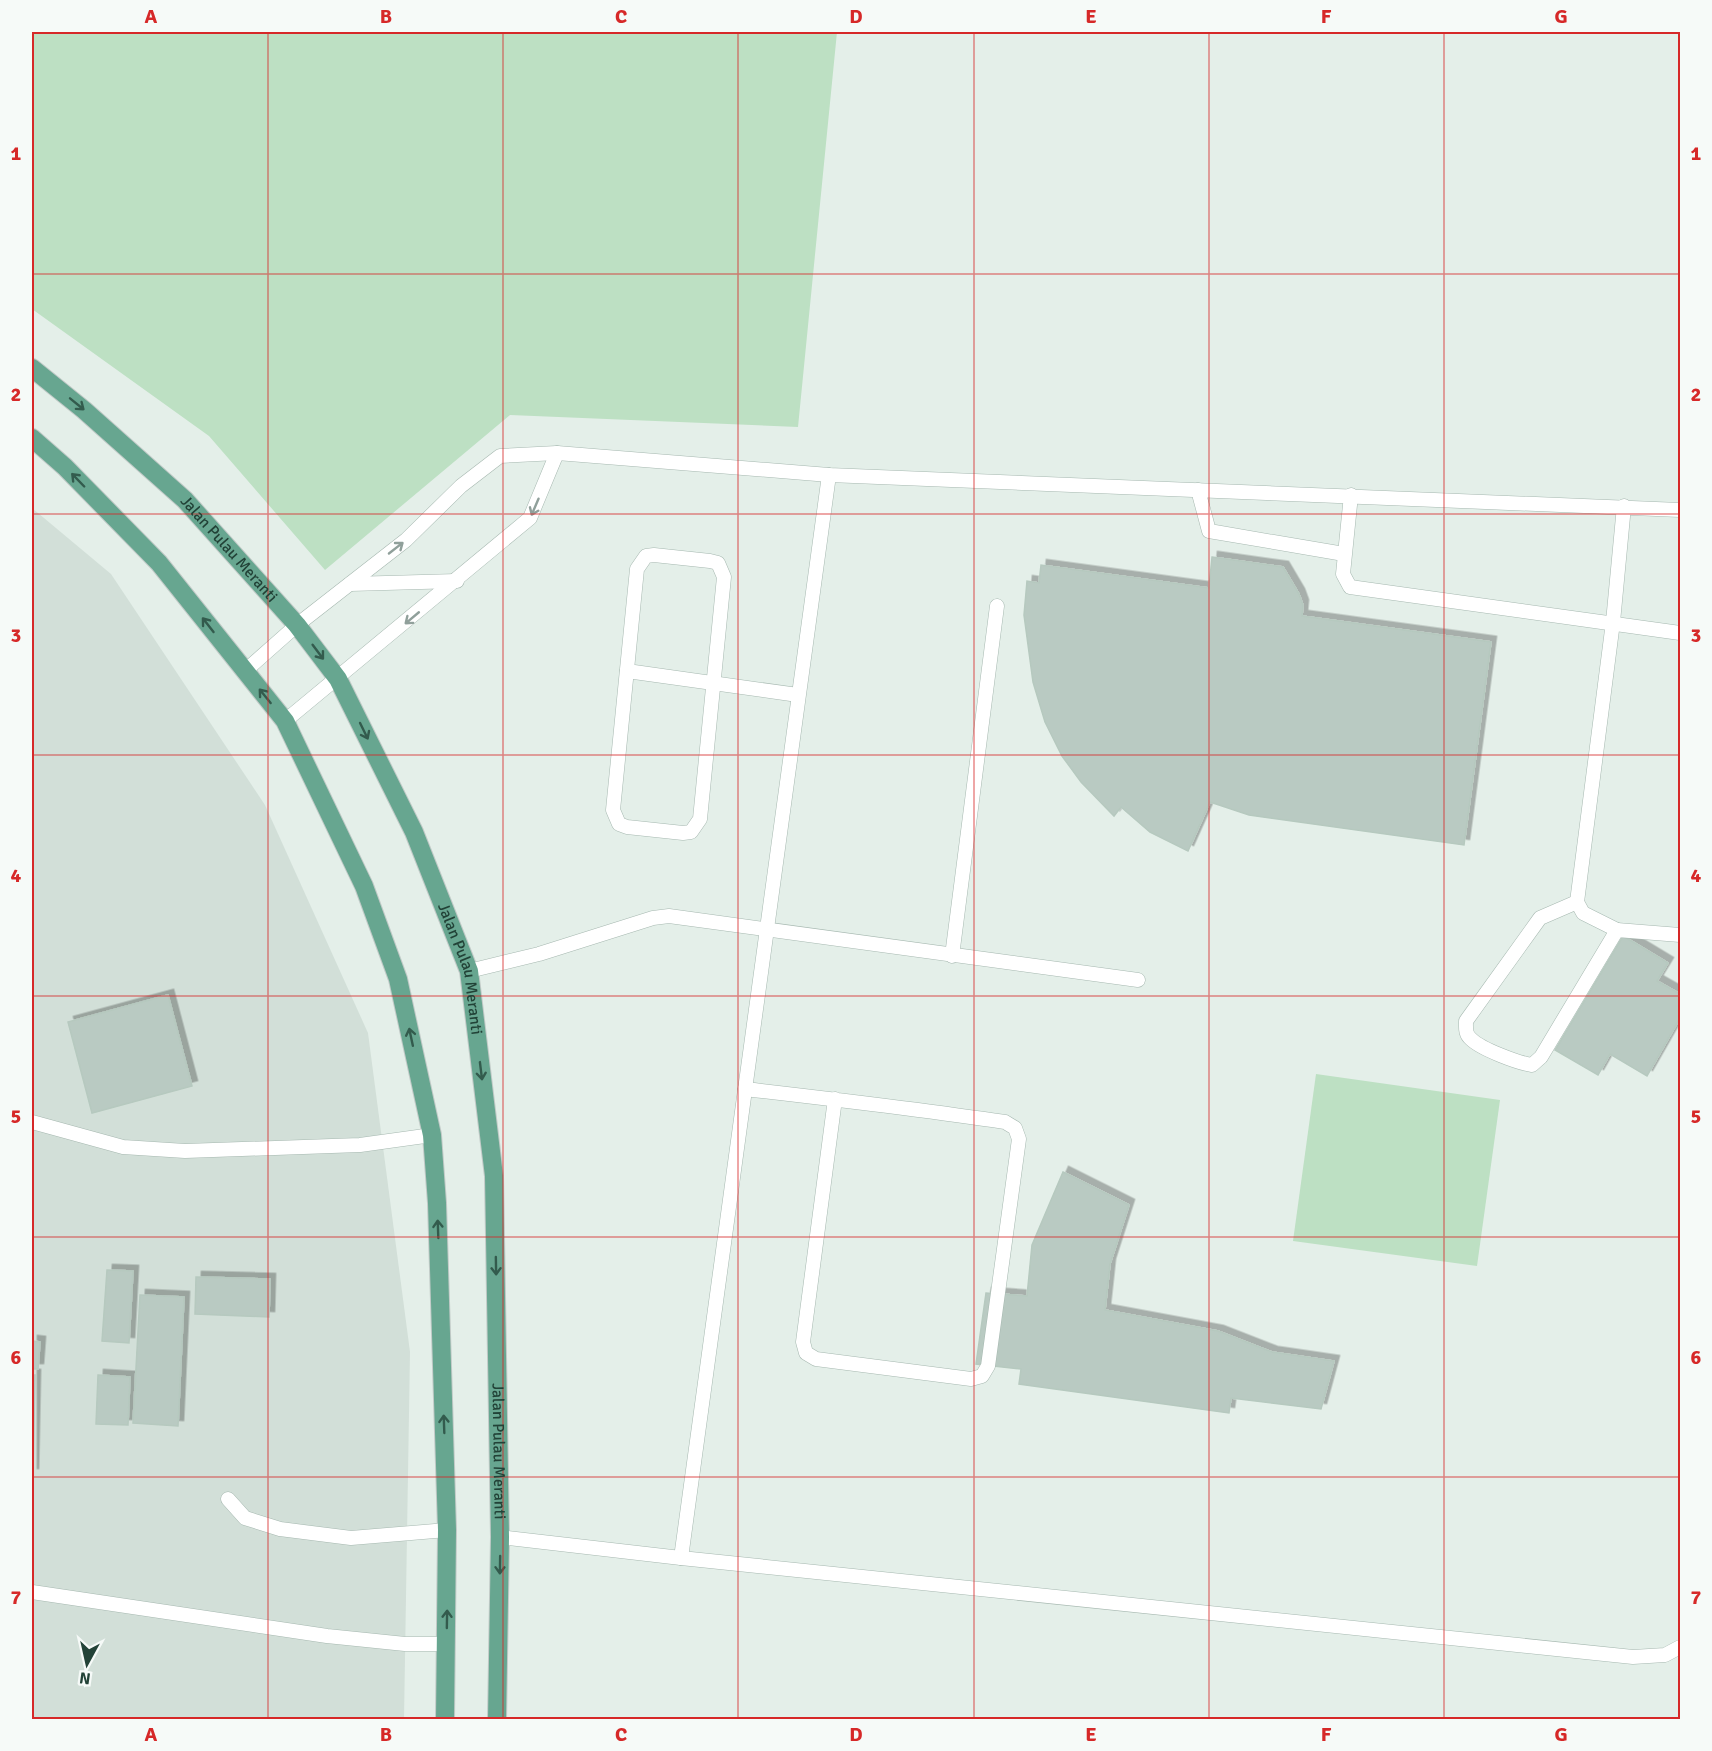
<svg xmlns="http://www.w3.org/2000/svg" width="1712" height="1751" viewBox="0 0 1712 1751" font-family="Signika,sans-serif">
	<defs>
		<filter id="shadow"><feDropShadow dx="5.5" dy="-5.5" stdDeviation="0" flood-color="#0004"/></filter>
	</defs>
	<rect width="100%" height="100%" fill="#e4efe9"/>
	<!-- built -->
	<path fill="#d2dfd8" d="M32 508 111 574 265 805 368 1033 410 1352 404 1719H32Z"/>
	<!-- green -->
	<g fill="#bde0c3">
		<path d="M32 32H837L798 427 510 415 325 570 209 436 32 309Z"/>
		<path d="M1316 1074 1500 1100 1477 1266 1293 1241Z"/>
	</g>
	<!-- building -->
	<g fill="#b9cac2" stroke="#b6c9bf" stroke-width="1.5" filter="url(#shadow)">
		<path d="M1212 557 1283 567 1299 594 1303 605 1302 616 1491 642 1464 845 1249 815 1210 802 1188 851 1150 832 1121 807 1114 816 1081 782 1062 756 1045 722 1033 682 1024 615 1027 581 1039 583 1041 565 1209 588Z"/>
		<path d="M1623 936 1668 963 1657 981 1680 994V1018L1647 1076 1610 1054 1598 1075 1555 1050Z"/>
		<path d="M168 995 192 1086 92 1113 68 1022Z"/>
		<path d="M1063 1172 1129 1205 1110 1264 1105 1310 1218 1331 1272 1352 1334 1361 1321 1409 1231 1398 1229 1413 1019 1384 1021 1369 976 1364 986 1293 1027 1296 1032 1245Z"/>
		<path d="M107 1270 133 1271 129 1343 102 1341Z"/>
		<path d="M196 1277 270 1279 269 1317 195 1314Z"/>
		<path d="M140 1295 184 1297 178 1426 133 1423Z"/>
		<path d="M32 1341 40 1342 38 1369H32Z"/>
		<path d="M32 1375H35L33 1474H32Z"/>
		<path d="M98 1375 130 1377 128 1425 96 1424Z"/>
	</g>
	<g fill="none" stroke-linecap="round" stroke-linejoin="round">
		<defs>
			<g id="lane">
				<path d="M1198 490 1209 531 1344 554"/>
				<path d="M1351 495 1343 574 1350 587 1680 633"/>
				<path d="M654 555 710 561 718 563 724 577 700 819 691 832 683 833 627 827 619 824 613 810 637 569 646 556Z"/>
				<path d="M350 584 457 581"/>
				<path d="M245 671 297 625 406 540 461 486 500 456 557 453 829 475 1680 510"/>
				<path d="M627 671 798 695"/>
				<path d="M285 721 530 518 557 453"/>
				<path d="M1577 902 1540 918 1466 1021C1466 1028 1465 1034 1471 1039 1481 1049 1518 1063 1532 1065L1541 1057 1617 930 1680 935"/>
				<path d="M1617 930 1583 913 1577 902 1613 622 1624 506"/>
				<path d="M952 956 997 606"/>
				<path d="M469 971 539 954 653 918 669 916 1138 980"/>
				<path d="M745 1089C832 1099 918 1109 1005 1122L1015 1128 1019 1139 988 1366 982 1376 971 1379 816 1359 806 1353 803 1342 835 1099"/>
				<path d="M32 1122 123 1147 185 1151 360 1145 432 1135"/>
				<path d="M228 1499 245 1518 280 1529 351 1538 447 1530"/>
				<path d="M500 1537 681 1558 1633 1657 1665 1655 1680 1647"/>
				<path d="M681 1558 829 475"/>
				<path d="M32 1592 327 1636 405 1644H446"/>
			</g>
			<g id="primary">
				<path id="s1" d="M32 368 84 410 185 500 297 625 338 679 414 832 469 971 494 1176 500 1537 497 1720"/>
				<path d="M32 438 65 467 159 563 285 721 364 886 398 979 432 1135 437 1203 447 1530 445 1720"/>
			</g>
		</defs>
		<!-- lane casing -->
		<use href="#lane" stroke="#a6b8b0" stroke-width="15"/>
		<!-- primary casing -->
		<use href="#primary" stroke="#c1cac7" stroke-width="20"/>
		<!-- lane -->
		<use href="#lane" stroke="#fff" stroke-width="14"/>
		<!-- primary -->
		<use href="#primary" stroke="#67a690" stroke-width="18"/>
	</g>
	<!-- one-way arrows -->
	<defs><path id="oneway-shaft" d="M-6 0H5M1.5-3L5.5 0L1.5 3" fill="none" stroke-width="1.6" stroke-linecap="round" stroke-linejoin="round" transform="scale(1.5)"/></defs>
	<g stroke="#335b4d">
		<use href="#oneway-shaft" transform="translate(77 404) rotate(39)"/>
		<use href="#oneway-shaft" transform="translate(78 480) rotate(-134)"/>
		<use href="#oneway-shaft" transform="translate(208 625) rotate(-128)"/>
		<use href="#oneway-shaft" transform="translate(318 652) rotate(53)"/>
		<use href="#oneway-shaft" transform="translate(265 696) rotate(-129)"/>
		<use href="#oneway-shaft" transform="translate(364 731) rotate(64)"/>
		<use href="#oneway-shaft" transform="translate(411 1037) rotate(-102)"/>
		<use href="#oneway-shaft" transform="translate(481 1071) rotate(83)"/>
		<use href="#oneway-shaft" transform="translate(438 1229) rotate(-92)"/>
		<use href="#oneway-shaft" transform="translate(496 1266) rotate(89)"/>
		<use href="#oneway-shaft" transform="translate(444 1424) rotate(-92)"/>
		<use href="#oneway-shaft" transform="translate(500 1565) rotate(91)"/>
		<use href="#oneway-shaft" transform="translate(447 1619) rotate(-89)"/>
	</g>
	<g stroke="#90a09b">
		<use href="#oneway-shaft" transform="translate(535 507) rotate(113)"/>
		<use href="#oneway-shaft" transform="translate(396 548) rotate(-38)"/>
		<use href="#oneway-shaft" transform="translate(412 618) rotate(140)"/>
	</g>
	<!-- grid -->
	<path fill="none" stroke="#d62828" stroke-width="1.5" stroke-opacity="0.55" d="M268 32V1720M503 32V1720M738 32V1720M974 32V1720M1209 32V1720M1444 32V1720M32 274H1680M32 514H1680M32 755H1680M32 996H1680M32 1237H1680M32 1477H1680"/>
	<g text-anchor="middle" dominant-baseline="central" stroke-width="5" stroke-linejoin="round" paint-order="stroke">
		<!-- street labels -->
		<g font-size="16" fill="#224237" stroke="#f6faf8">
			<text stroke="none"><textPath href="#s1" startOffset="268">Jalan Pulau Meranti</textPath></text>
			<text stroke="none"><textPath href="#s1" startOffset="754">Jalan Pulau Meranti</textPath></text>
			<text stroke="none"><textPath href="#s1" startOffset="1240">Jalan Pulau Meranti</textPath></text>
		</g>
	</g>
	<!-- border -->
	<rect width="1712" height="1751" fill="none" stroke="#f6faf8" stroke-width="66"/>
	<!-- north arrow -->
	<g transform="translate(87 1664) rotate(188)" stroke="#f6faf8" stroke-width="4.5" paint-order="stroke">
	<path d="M0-4.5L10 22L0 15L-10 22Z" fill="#224237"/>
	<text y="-9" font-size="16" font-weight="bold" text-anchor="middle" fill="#224237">N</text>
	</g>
	<rect x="33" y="33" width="1646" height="1685" fill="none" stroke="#d62828" stroke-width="2"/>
	<g font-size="20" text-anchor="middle" font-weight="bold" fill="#d62828">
		<text x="151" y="23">A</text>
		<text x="386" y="23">B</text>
		<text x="621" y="23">C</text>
		<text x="856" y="23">D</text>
		<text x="1091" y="23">E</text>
		<text x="1326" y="23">F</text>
		<text x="1561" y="23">G</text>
		<text x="16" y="160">1</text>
		<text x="1696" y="160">1</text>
		<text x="16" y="401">2</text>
		<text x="1696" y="401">2</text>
		<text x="16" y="642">3</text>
		<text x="1696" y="642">3</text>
		<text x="16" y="882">4</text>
		<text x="1696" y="882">4</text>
		<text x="16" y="1123">5</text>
		<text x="1696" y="1123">5</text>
		<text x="16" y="1364">6</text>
		<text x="1696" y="1364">6</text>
		<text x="16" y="1604">7</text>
		<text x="1696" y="1604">7</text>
		<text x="151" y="1741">A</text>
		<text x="386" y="1741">B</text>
		<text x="621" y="1741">C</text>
		<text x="856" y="1741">D</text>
		<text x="1091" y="1741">E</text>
		<text x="1326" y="1741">F</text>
		<text x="1561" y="1741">G</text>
	</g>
</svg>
